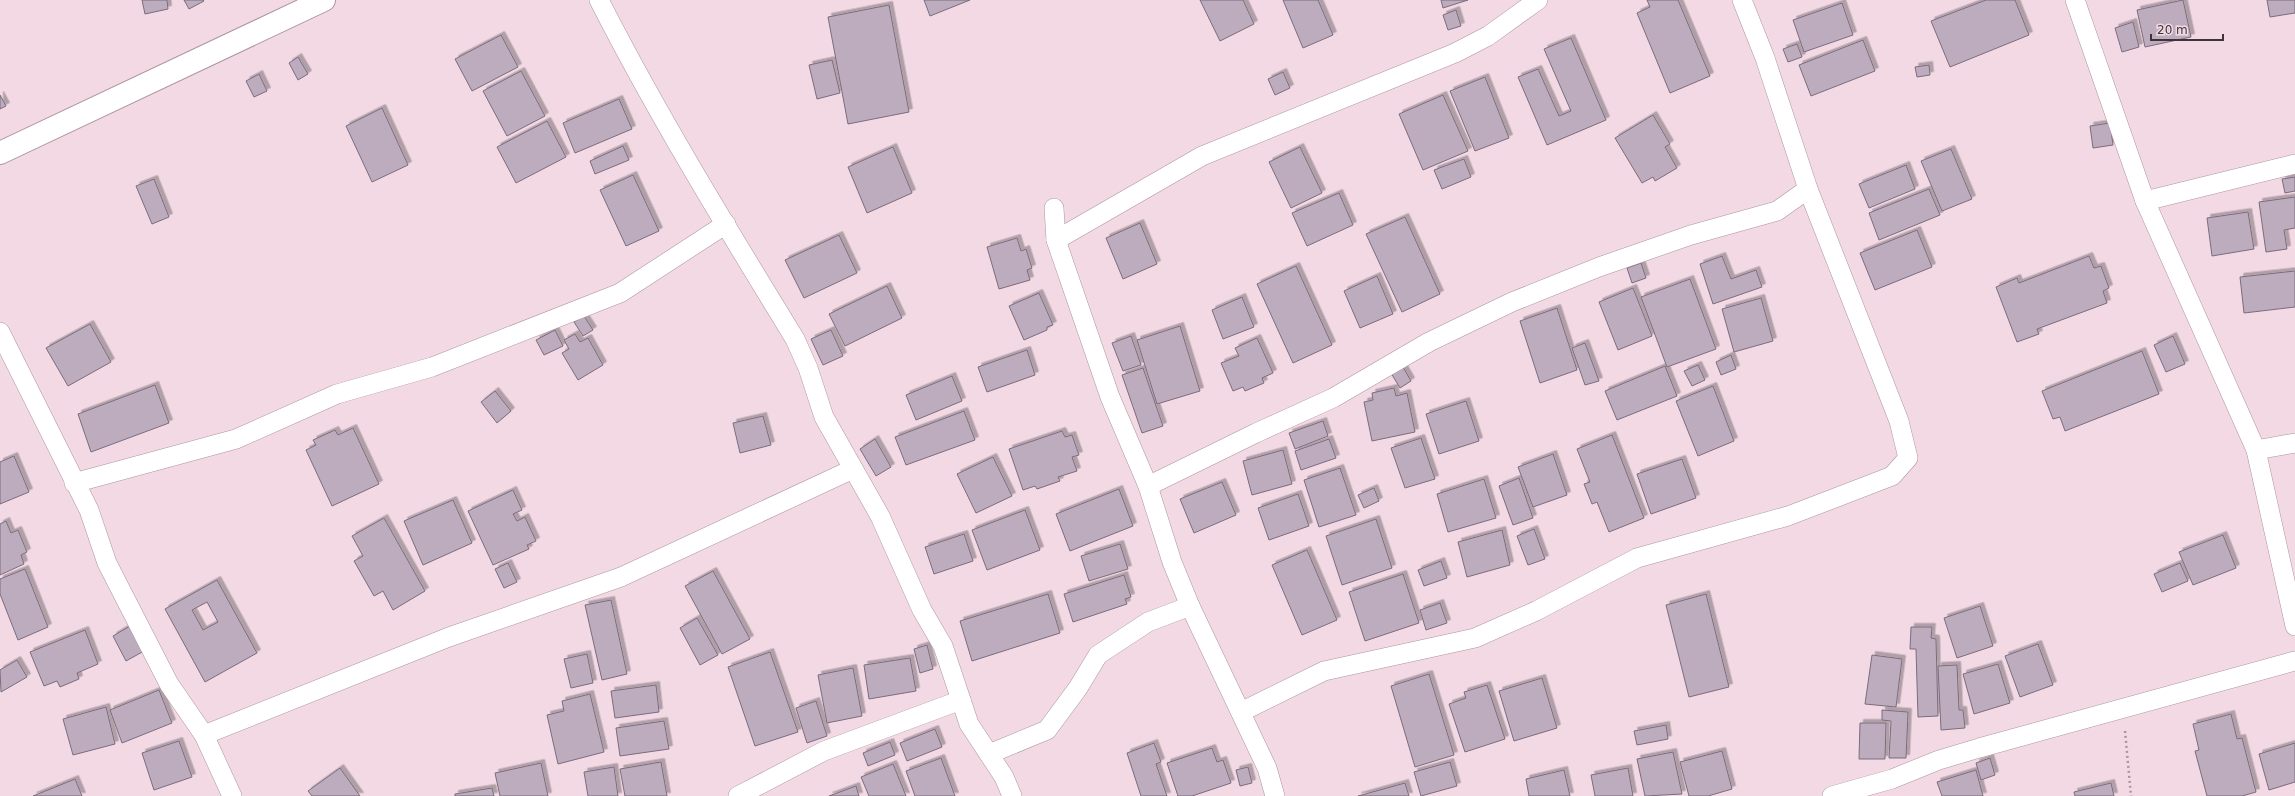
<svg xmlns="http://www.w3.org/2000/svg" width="2295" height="796" viewBox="0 0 2295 796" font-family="'DejaVu Sans',sans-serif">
	<defs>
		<filter id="shadow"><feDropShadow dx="3.5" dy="-3.5" stdDeviation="0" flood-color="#0004"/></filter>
	</defs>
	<rect width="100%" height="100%" fill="#f2d9e4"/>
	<!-- building -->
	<g fill="#bcacbe" stroke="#7b6c7d" fill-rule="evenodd" filter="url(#shadow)">
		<path d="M142 0H167L168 9 145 14Z"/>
		<path d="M184 0H203L204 1 189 9Z"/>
		<path d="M924 0H970L930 16Z"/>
		<path d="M1200 0H1243L1254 24 1220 41Z"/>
		<path d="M1283 0H1318L1333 35 1303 48Z"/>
		<path d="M1441 0H1468L1443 8Z"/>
		<path d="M1647 0H1678L1710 76 1670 93 1637 13 1650 7Z"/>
		<path d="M1986 0H2015L2029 35 1950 67 1931 21Z"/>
		<path d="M2183 0 2191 37 2145 47 2137 10Z"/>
		<path d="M2267 0H2295V13L2270 17Z"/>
		<path d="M1842 3 1853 35 1804 52 1793 20Z"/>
		<path d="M889 5 909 112 848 124 828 17Z"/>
		<path d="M1456 10 1461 26 1448 30 1443 15Z"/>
		<path d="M2133 22 2139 47 2122 52 2115 28Z"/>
		<path d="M501 35 518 67 472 91 455 59Z"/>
		<path d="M1571 38 1606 120 1547 145 1518 77 1538 69 1559 116 1571 111 1544 49Z"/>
		<path d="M1863 40 1875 71 1811 96 1799 65Z"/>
		<path d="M1797 44 1802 57 1788 62 1783 49Z"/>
		<path d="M298 57 308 74 298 80 289 63Z"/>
		<path d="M832 60 840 93 817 99 809 65Z"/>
		<path d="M1929 65 1930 75 1917 77 1915 67Z"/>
		<path d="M521 71 545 116 507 136 483 91Z"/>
		<path d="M1283 72 1290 88 1275 95 1268 79Z"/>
		<path d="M259 74 267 91 254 97 246 81Z"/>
		<path d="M1485 77 1509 138 1475 151 1450 91Z"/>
		<path d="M0 95 6 106 0 109Z"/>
		<path d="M1443 95 1468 151 1423 170 1399 114Z"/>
		<path d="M619 99 632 129 575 153 563 123Z"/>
		<path d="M382 108 408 165 372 182 346 126Z"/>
		<path d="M1653 115 1670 144 1665 147 1677 168 1655 181 1653 177 1642 183 1615 138Z"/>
		<path d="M547 121 566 157 516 183 497 147Z"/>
		<path d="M2110 123 2113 145 2093 148 2090 126Z"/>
		<path d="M623 146 629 160 595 174 590 161Z"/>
		<path d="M893 147 912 193 867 213 848 167Z"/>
		<path d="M1300 147 1322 193 1291 208 1269 162Z"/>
		<path d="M1951 149 1972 199 1942 211 1921 161Z"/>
		<path d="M1464 159 1471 177 1442 189 1434 170Z"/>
		<path d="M1906 165 1915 189 1869 208 1859 184Z"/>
		<path d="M633 175 659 231 626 246 600 190Z"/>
		<path d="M2295 177V191L2285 193 2282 179Z"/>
		<path d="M154 179 169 217 152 224 136 186Z"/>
		<path d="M1929 189 1940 215 1879 240 1869 213Z"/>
		<path d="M1339 193 1353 225 1307 246 1292 213Z"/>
		<path d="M2295 197V228L2284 230 2287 249 2266 252 2259 202Z"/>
		<path d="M2248 212 2254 249 2212 256 2207 218Z"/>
		<path d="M1405 217 1440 294 1402 312 1366 234Z"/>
		<path d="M1140 223 1157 264 1123 279 1106 238Z"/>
		<path d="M1917 230 1932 267 1875 290 1860 253Z"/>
		<path d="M839 235 857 273 804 298 785 260Z"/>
		<path d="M1017 238 1021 251 1026 249 1032 268 1027 270 1030 280 999 289 987 247Z"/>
		<path d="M1722 256 1731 279 1756 270 1762 287 1713 304 1700 264Z"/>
		<path d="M2089 256 2094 268 2101 266 2109 288 2103 291 2107 303 2037 329 2039 334 2017 342 1996 287 2017 278 2019 283Z"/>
		<path d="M1641 263 1646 278 1632 283 1627 268Z"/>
		<path d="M1296 266 1332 345 1293 363 1257 284Z"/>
		<path d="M2295 271V307L2244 313 2240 277Z"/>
		<path d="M1377 276 1393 314 1360 328 1344 291Z"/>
		<path d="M1690 279 1716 349 1667 367 1641 297Z"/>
		<path d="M887 286 902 318 845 346 829 314Z"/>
		<path d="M1633 288 1652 336 1618 350 1599 302Z"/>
		<path d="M1039 293 1053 325 1047 327V330L1024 340 1009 306Z"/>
		<path d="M1242 297 1254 327 1223 339 1212 310Z"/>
		<path d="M1761 298 1773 341 1734 352 1722 309Z"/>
		<path d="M1557 308 1577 370 1540 383 1520 321Z"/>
		<path d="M584 316 593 330 583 336 574 322Z"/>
		<path d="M90 324 111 362 68 386 46 348Z"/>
		<path d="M1180 326 1200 391 1157 404 1137 340Z"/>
		<path d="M555 330 563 346 544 355 536 340Z"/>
		<path d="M831 330 843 356 823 365 811 339Z"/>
		<path d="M575 334 580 342 588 338 603 365 578 380 562 353 569 349 564 340Z"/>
		<path d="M1131 336 1141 365 1123 371 1112 343Z"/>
		<path d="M2173 336 2185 364 2166 372 2154 345Z"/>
		<path d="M1257 338 1273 373 1262 378 1264 383 1245 391 1243 387 1233 391 1221 363 1239 356 1235 348Z"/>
		<path d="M1585 343 1599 381 1585 385 1572 348Z"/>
		<path d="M1027 350 1035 375 987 392 978 367Z"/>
		<path d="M2142 351 2159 394 2065 431 2060 417 2053 419 2042 391Z"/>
		<path d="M1731 355 1736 369 1721 375 1716 362Z"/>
		<path d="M1698 365 1705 380 1692 386 1684 371Z"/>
		<path d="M1665 366 1677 396 1617 420 1605 391Z"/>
		<path d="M1403 367 1411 381 1400 388 1391 373Z"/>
		<path d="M1143 368 1163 426 1142 433 1122 375Z"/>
		<path d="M952 376 962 401 916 420 906 395Z"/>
		<path d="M155 385 169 423 91 452 78 414Z"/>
		<path d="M1713 386 1734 441 1698 456 1676 401Z"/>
		<path d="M1394 388 1396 396 1407 393 1415 432 1372 441 1364 402 1373 400 1372 393Z"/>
		<path d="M495 391 511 411 497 423 481 402Z"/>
		<path d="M1466 401 1479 441 1439 454 1426 414Z"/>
		<path d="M964 411 975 440 906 465 895 437Z"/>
		<path d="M763 416 771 445 740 453 733 423Z"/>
		<path d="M1323 421 1328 436 1295 449 1289 433Z"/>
		<path d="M353 428 379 484 332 506 306 450 316 445 313 440 335 430 338 435Z"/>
		<path d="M1062 431 1065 437 1072 435 1079 455 1072 457 1077 471 1058 477 1060 481 1037 489 1035 486 1023 490 1009 449Z"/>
		<path d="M1612 435 1644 518 1609 532 1597 502 1592 504 1584 484 1590 482 1577 449Z"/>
		<path d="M1421 438 1435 479 1405 488 1391 448Z"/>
		<path d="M875 439 891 467 876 476 860 449Z"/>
		<path d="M1329 439 1336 458 1301 470 1295 451Z"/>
		<path d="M1283 450 1292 484 1252 495 1243 461Z"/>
		<path d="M1553 454 1567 495 1533 507 1518 467Z"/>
		<path d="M14 456 29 492 0 504V462Z"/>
		<path d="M993 457 1012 496 976 513 957 474Z"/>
		<path d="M1682 459 1696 498 1651 514 1637 474Z"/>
		<path d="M1340 468 1356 515 1319 527 1304 480Z"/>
		<path d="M1519 478 1533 518 1513 525 1499 486Z"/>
		<path d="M1484 479 1496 518 1448 532 1437 494Z"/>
		<path d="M1222 482 1236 515 1194 533 1180 499Z"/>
		<path d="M1374 488 1379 501 1364 508 1358 495Z"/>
		<path d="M1119 489 1133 526 1070 551 1056 514Z"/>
		<path d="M513 490 522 510 513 514 517 521 525 517 536 541 527 545 529 549 493 565 468 511Z"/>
		<path d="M1298 494 1309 526 1269 540 1258 508Z"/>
		<path d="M453 500 472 543 423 565 404 521Z"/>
		<path d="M1025 510 1040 550 987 570 972 530Z"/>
		<path d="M384 518 425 591 393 610 383 591 374 596 354 561 363 556 352 536Z"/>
		<path d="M1376 519 1392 568 1342 585 1326 536Z"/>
		<path d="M6 521 11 533 18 530 27 552 21 555 24 564 0 575V524Z"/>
		<path d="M1534 529 1545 559 1528 565 1517 536Z"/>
		<path d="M1502 530 1510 565 1467 577 1458 542Z"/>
		<path d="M964 534 973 561 934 574 925 547Z"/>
		<path d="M2223 535 2236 568 2193 585 2179 552Z"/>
		<path d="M1120 544 1128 569 1089 581 1081 556Z"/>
		<path d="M1307 550 1337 620 1302 635 1272 565Z"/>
		<path d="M1441 561 1447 578 1424 586 1418 570Z"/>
		<path d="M508 563 517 582 504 588 495 569Z"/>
		<path d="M2180 563 2188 581 2162 592 2154 574Z"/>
		<path d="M25 569 48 627 18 640 0 594V579Z"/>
		<path d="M713 571 750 639 722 654 685 586Z"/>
		<path d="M1403 574 1419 623 1365 641 1349 592Z"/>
		<path d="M1124 575 1131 597 1125 599 1127 604 1073 622 1064 594Z"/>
		<path d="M217 580 257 653 205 682 165 609ZM207 602 218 622 203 630 192 610Z"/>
		<path d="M1048 594 1060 633 972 661 960 621Z"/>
		<path d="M1706 594 1729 687 1689 697 1666 605Z"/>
		<path d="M611 600 627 674 602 680 585 605Z"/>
		<path d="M1440 603 1447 623 1426 630 1420 610Z"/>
		<path d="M1980 606 1993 646 1957 658 1944 618Z"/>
		<path d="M697 618 718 655 700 665 680 628Z"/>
		<path d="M130 626 144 651 126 661 113 636Z"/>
		<path d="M1911 627H1932L1931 638 1936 639 1938 716 1918 717 1916 649H1910Z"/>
		<path d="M85 630 98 664 77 673 79 679 60 687 57 681 44 686 30 652Z"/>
		<path d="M2038 644 2053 685 2020 697 2005 656Z"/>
		<path d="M927 645 933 669 920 673 914 649Z"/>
		<path d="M770 652 798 732 755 746 728 667Z"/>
		<path d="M587 654 593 683 571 688 564 659Z"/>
		<path d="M1872 655 1902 659 1896 707 1865 704Z"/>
		<path d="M910 658 916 691 869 699 864 665Z"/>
		<path d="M17 660 27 677 1 692 0 670Z"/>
		<path d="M1998 664 2010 703 1974 714 1963 674Z"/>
		<path d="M1957 665 1959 710H1963L1965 728 1941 730 1938 666Z"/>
		<path d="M853 668 862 716 827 723 818 675Z"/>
		<path d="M1429 674 1454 755 1415 767 1391 686Z"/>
		<path d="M1542 678 1557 728 1514 741 1499 691Z"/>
		<path d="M656 685 659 712 615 718 611 691Z"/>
		<path d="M1487 685 1505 739 1465 752 1449 704 1466 698 1464 692Z"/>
		<path d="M159 690 172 723 122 743 110 710Z"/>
		<path d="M590 694 604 752 558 764 547 715 564 711 562 701Z"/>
		<path d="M816 701 827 736 807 743 796 708Z"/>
		<path d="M106 707 115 744 73 755 63 719Z"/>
		<path d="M1882 710 1908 712 1906 758H1889L1891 721 1882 720Z"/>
		<path d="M2231 714 2237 739 2242 738 2256 792 2242 796H2207L2195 751 2199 750 2193 724Z"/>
		<path d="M664 721 669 749 620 756 616 728Z"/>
		<path d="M1860 723H1886L1885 759H1859Z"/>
		<path d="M1666 725 1668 739 1637 745 1634 731Z"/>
		<path d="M935 729 942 747 907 761 900 743Z"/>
		<path d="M179 741 192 777 154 790 142 753Z"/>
		<path d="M890 742 895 755 868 766 863 753Z"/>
		<path d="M1154 743 1161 762 1156 764 1167 796H1141L1127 753Z"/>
		<path d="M2295 743V782L2269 790 2259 754Z"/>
		<path d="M1212 748 1217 762 1223 760 1231 783 1192 796H1178L1167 763Z"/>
		<path d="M1722 751 1732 789 1708 796H1689L1680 762Z"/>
		<path d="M1673 752 1682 794 1645 796 1637 759Z"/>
		<path d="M941 758 955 796H915L906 771Z"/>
		<path d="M1990 758 1995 775 1981 780 1976 763Z"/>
		<path d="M661 762 667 796H625L620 769Z"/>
		<path d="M1450 762 1457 786 1421 796 1414 772Z"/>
		<path d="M541 763 548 796H500L495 773Z"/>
		<path d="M893 764 906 796H869L861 777Z"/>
		<path d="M614 767 618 796H588L584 772Z"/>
		<path d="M1248 767 1252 783 1240 786 1236 770Z"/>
		<path d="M340 768 360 796H312L308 791Z"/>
		<path d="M1628 768 1633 796H1595L1591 775Z"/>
		<path d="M1564 770 1570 796H1529L1526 779Z"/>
		<path d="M1976 770 1983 796H1942L1937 782Z"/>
		<path d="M75 779 82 796H33Z"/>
		<path d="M1405 783 1409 796H1358Z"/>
		<path d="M2111 783 2114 796H2075L2074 792Z"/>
		<path d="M856 786 859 796H829Z"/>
		<path d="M492 788 494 796H455V794Z"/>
	</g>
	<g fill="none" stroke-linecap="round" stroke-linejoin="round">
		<defs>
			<g id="street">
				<path d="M599 0C658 116 727 228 795 339L808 368 824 417 880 516 922 610 943 646 969 724 1004 777 1012 796"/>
				<path d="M2075 0 2145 201 2256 450 2295 626"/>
				<path d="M2145 201 2295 164"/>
				<path d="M1054 208 1056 240 1110 397 1148 486 1172 562 1190 606 1267 768 1275 796"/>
				<path d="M1056 240 1202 156 1455 53 1488 36 1538 0"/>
				<path d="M0 332 89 510 107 563 169 684 204 735 232 796"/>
				<path d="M2256 450 2295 443"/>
				<path d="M74 483 236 439 337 394 432 367 620 293 726 224"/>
				<path d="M1148 486 1256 433 1333 398 1429 342 1512 302 1599 267 1691 235 1777 211 1808 189"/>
				<path d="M1241 712 1324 671 1475 638 1536 611 1637 558 1788 516 1892 476 1908 458 1899 421 1808 189 1765 58 1742 0"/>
				<path d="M204 735 449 637 621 577 853 469"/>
				<path d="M989 754 1047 730 1078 688 1098 655 1148 622 1190 606"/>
				<path d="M738 796 824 751 961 700"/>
				<path d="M1832 796 1892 779 1939 760 1979 748 2295 661"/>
			</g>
			<path id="secondary" d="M0 153 324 0"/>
		</defs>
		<!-- street casing -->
		<use href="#street" stroke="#ad95a0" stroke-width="20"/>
		<!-- secondary casing -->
		<use href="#secondary" stroke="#ad95a0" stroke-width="24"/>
		<!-- path -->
		<path stroke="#a9969f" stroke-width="2.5" stroke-dasharray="2 3" stroke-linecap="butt" d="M2125 731 2131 796"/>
		<!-- street -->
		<use href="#street" stroke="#fff" stroke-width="19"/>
		<!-- secondary -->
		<use href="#secondary" stroke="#fff" stroke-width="22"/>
	</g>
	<!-- scale -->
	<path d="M2151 34v6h72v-6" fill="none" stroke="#3e3438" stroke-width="2"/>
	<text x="2157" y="34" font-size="12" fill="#3e3438" stroke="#f2d9e4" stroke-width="3" paint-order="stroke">20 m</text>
</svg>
